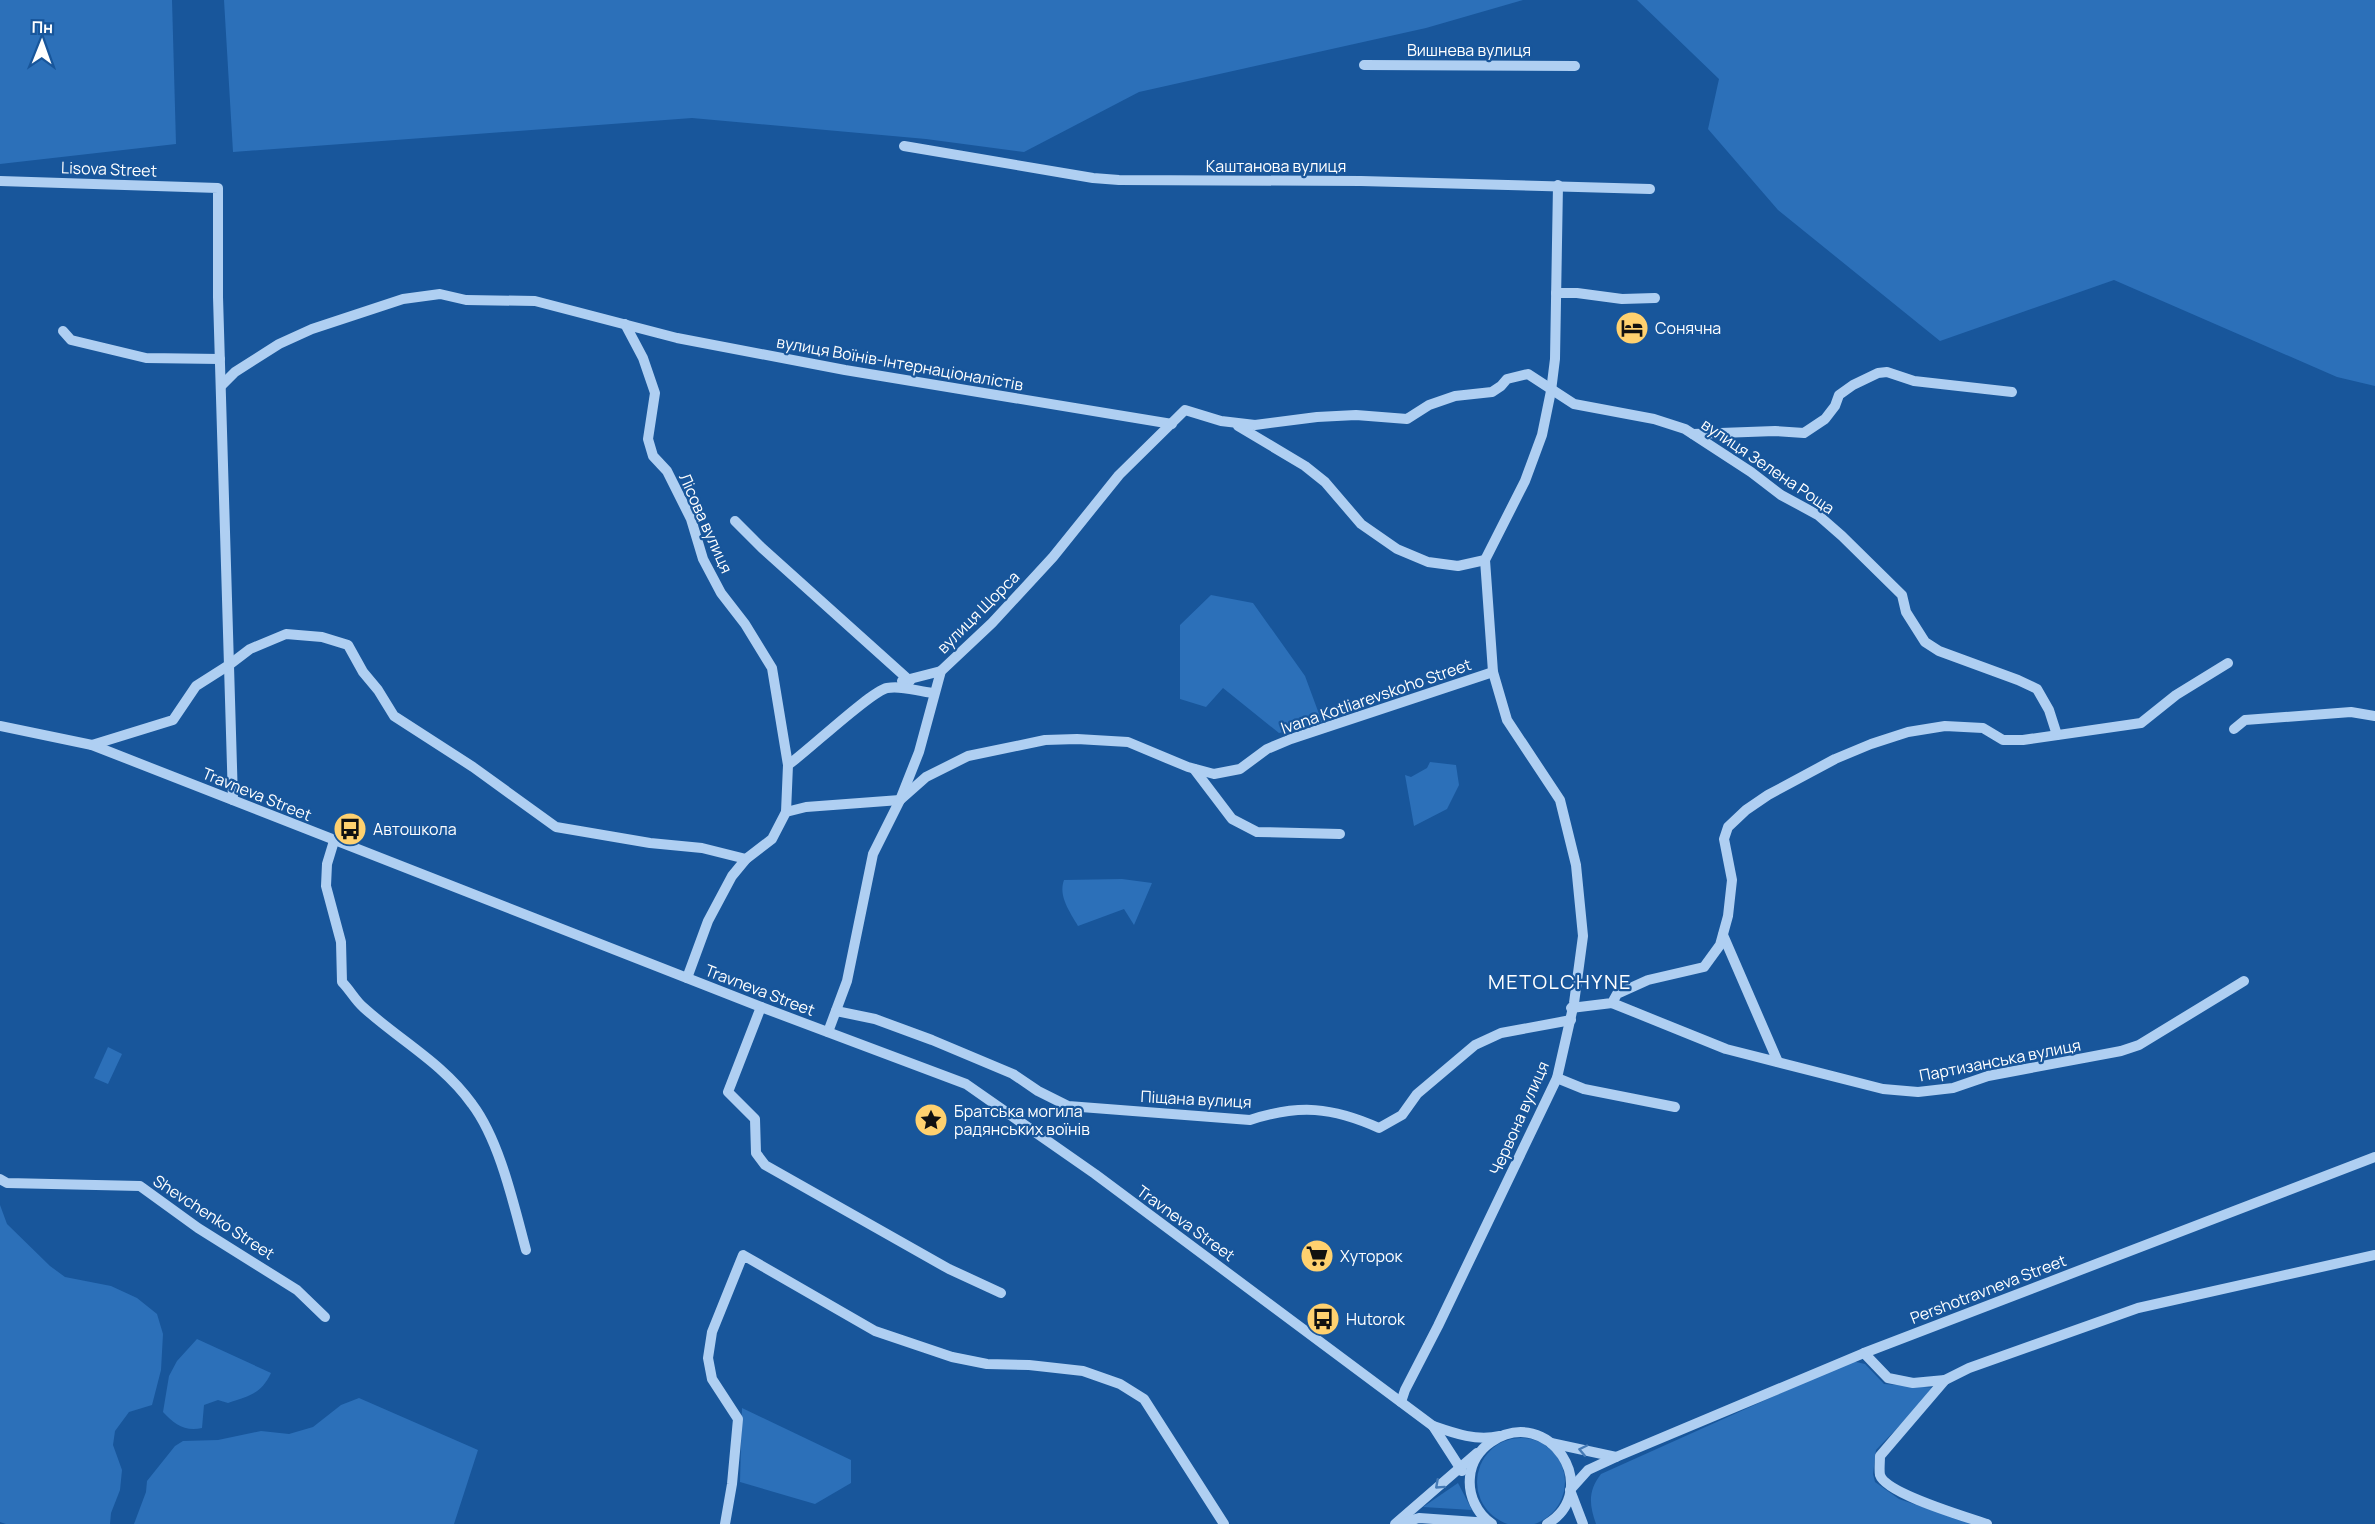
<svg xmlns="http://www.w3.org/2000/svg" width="2375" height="1524" viewBox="0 0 2375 1524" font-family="Manrope,sans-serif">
	<rect width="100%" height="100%" fill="#18569b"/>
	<!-- green -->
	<g fill="#2c70b9">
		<path d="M0 0H172L176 144 0 164Z"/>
		<path d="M224 0H1523L1426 28 1139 92 1024 152 926 139 692 118 233 152Z"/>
		<path d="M1637 0H2375V386L2337 377 2114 280 1940 341 1778 210 1708 129 1719 79Z"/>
		<path d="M1211 595 1253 603 1305 676 1322 722 1279 733 1223 688 1206 707 1180 699V625Z"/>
		<path d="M1430 762 1456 765 1459 785 1447 809 1414 826 1405 775 1411 777 1427 768Z"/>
		<path d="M1122 879 1152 883 1134 925 1124 909 1078 926C1070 912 1058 896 1064 880Z"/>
		<path d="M108 1047 122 1054 108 1084 94 1078Z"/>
		<path d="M0 1205 7 1224 50 1266 65 1277 111 1286 137 1298 157 1314 163 1334 161 1370 152 1405 129 1412 115 1431 113 1445 122 1470 120 1490 111 1513 110 1524H6L0 1522Z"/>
		<path d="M197 1339 271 1373C261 1394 249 1396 228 1403L218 1400 204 1405 202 1428C185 1432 174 1424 163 1412L169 1376 177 1361Z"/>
		<path d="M1852 1361 1865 1364 1884 1384 1936 1388 1876 1450 1873 1474 1875 1482 1899 1499 1973 1524H1596C1589 1504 1588 1491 1601 1474Z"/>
		<path d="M359 1398 478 1450 454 1524H134L146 1492 147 1481 175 1446 183 1441 218 1440 261 1431 289 1434 313 1427 341 1405Z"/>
		<path d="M742 1408 851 1460V1483L815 1504 740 1482Z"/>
		<circle cx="1521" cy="1482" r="44"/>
		<path d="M1458 1483 1472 1510 1423 1507Z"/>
	</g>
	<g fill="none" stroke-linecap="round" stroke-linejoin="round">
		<!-- minor -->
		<g stroke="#afcff2" stroke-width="10">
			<path d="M1364 65 1575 66"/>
			<path d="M904 146 1093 178 1119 180 1361 181 1650 189"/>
			<path d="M0 181 218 188V297L233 800"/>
			<path d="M1556 293H1577L1622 299 1655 298"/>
			<path d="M625 324 643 358 655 393 648 439 653 456 667 471 691 519 703 559 721 593 745 624 772 668 788 765"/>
			<path d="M63 331 71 340 146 358 220 359"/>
			<path d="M222 385 235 372 279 344 312 329 403 299 440 294 466 300 535 301 677 338 845 370 1172 424"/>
			<path d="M1238 426 1305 466 1325 482 1361 524 1397 549 1428 562 1458 566 1485 560"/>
			<path d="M1693 434 1775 431 1804 433 1825 419 1835 406 1839 395 1853 385 1878 373 1887 372 1914 381 2012 392"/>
			<path d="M735 521 762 548 910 681"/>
			<path d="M902 681 941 671"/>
			<path d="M0 726 92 745 761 1007 966 1084 1095 1174 1433 1426C1456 1434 1476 1441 1500 1436"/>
			<path d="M2234 729 2245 720 2351 712 2375 716"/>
			<path d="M92 745 173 720 196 686 229 665 250 649 286 634 322 637 348 645 363 672 378 690 394 716 473 767 556 827 650 843 702 848 746 859"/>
			<path d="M1194 769 1232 819 1257 832 1340 834"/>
			<path d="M786 812 788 765C808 751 871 691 887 688 903 685 918 692 933 693"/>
			<path d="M334 841 327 864 326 886 341 942 342 982C350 990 355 1000 363 1007 399 1040 443 1063 472 1104 500 1141 514 1206 526 1250"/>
			<path d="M1723 935 1778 1062"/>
			<path d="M687 978 708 921 732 876 746 859 772 839 786 812 806 807 900 800 926 777 968 756 1045 740 1077 739 1128 742 1188 767 1214 774 1240 769 1267 749 1291 739 1493 672"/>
			<path d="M1612 1003 1726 1049 1883 1089 1918 1092 1953 1088 1988 1076 2121 1051 2139 1045 2244 981"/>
			<path d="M761 1007 728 1092 755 1119 756 1153 765 1165 949 1269 1001 1293"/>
			<path d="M1571 1008 1612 1003 1617 994 1648 980 1704 967 1720 945 1728 916 1732 880 1724 839 1728 827 1746 810 1768 795 1835 759 1871 744 1908 732 1945 726 1983 728 2003 740H2023L2141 723 2176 695 2228 663"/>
			<path d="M836 1011 875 1019 932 1040 1013 1074 1038 1091 1068 1106 1250 1120C1299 1104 1332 1107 1379 1128L1402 1115 1417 1094 1475 1045 1501 1033 1571 1020"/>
			<path d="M828 1032 847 981 873 854 900 800 919 752 941 671 992 623 1053 557 1119 475 1185 410 1221 421 1255 425 1317 417 1356 415 1407 419 1429 405 1455 396 1492 392 1501 386 1507 379 1528 374 1574 404 1654 419 1685 429 1751 472 1781 495 1818 515 1842 536 1902 595 1906 612 1925 642 1939 651 2018 680 2037 689 2049 710 2057 735"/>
			<path d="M1557 1078 1584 1089 1675 1107"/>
			<path d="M0 1179 7 1183 140 1186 198 1228 297 1290 325 1317"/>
			<path d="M1864 1353 1888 1378 1913 1383 1945 1380"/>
			<path d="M1401 1402 1405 1390 1438 1326 1557 1078 1574 1003 1583 936 1576 865 1560 800 1507 720 1493 672 1485 560 1525 481 1542 435 1551 391 1555 359 1558 185"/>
			<path d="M1433 1426 1462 1471"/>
			<path d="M1551 1443 1616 1457"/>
			<path d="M725 1524 732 1484 738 1419 712 1379 708 1358 712 1332 743 1255 875 1331 952 1357 987 1364 1029 1365 1083 1371 1120 1384 1144 1399 1224 1524"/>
			<path d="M1395 1524 1477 1453"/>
			<path d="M1398 1524 1419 1518 1490 1523"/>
			<path d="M1492 1524C1477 1514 1468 1495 1470 1477 1471 1463 1479 1450 1491 1442 1549 1403 1604 1490 1547 1524"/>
			<path d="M1583 1524 1570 1490 1588 1470 1616 1457 1864 1353 2375 1157"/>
			<path d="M1987 1524C1967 1517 1886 1494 1880 1475 1879 1470 1880 1462 1880 1456L1945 1380 1969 1368 2138 1308 2375 1255"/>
		</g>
	</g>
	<!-- one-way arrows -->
	<defs><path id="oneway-chevron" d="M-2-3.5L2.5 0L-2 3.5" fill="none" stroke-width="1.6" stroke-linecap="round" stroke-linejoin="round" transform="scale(1.5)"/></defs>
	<g stroke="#457ab5">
		<use href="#oneway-chevron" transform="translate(1583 1450) rotate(-168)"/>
		<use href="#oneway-chevron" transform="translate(1439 1485) rotate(138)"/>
	</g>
	<!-- icons -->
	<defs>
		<symbol id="hotel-disc" viewBox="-11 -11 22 22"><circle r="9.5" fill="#ffd16f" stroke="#18569b"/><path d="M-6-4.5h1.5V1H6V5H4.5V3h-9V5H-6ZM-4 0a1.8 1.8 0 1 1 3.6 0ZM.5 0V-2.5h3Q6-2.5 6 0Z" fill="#111"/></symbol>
		<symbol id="bus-disc" viewBox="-11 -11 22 22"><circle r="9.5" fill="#ffd16f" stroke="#18569b"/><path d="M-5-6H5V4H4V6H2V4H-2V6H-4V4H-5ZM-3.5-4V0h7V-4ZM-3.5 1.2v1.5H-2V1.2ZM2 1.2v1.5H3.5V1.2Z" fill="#111"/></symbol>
		<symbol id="sight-disc" viewBox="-11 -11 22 22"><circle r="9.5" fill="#ffd16f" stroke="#18569b"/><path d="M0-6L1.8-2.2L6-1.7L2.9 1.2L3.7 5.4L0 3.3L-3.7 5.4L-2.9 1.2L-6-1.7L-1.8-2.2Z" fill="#111"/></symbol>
		<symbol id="supermarket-disc" viewBox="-11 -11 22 22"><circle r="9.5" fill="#ffd16f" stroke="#18569b"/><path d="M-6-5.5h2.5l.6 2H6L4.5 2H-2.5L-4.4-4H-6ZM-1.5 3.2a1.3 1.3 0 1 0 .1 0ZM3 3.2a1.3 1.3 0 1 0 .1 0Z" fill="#111"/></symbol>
	</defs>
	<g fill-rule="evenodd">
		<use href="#hotel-disc" x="1613" y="309" width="38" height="38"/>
		<use href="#bus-disc" x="331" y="810" width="38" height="38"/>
		<use href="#sight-disc" x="912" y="1101" width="38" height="38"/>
		<use href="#supermarket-disc" x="1298" y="1237" width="38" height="38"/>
		<use href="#bus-disc" x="1304" y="1300" width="38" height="38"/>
	</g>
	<g text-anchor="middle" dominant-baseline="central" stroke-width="4.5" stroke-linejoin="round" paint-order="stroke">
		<!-- street labels -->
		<g font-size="16" fill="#fff" stroke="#18569b">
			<text x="1469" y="50">Вишнева вулиця</text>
			<text x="1276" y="166">Каштанова вулиця</text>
			<text transform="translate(109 169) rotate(2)">Lisova Street</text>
			<text transform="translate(900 363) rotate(10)">вулиця Воїнів-Інтернаціоналістів</text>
			<text transform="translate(1768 466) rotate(34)">вулиця Зелена Роща</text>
			<text transform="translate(706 523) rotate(66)">Лісова вулиця</text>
			<text transform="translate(978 612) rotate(-45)">вулиця Щорса</text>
			<text transform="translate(1376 696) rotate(-19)">Ivana Kotliarevskoho Street</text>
			<text transform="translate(257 794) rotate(22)">Travneva Street</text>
			<text transform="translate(760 990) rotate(21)">Travneva Street</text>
			<text transform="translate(2000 1060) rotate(-11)">Партизанська вулиця</text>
			<text transform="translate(1196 1099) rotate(3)">Піщана вулиця</text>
			<text transform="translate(1519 1118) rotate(-66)">Червона вулиця</text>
			<text transform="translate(214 1217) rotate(33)">Shevchenko Street</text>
			<text transform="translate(1186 1223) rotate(36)">Travneva Street</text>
			<text transform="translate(1988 1289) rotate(-21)">Pershotravneva Street</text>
		</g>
		<!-- poi labels -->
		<g font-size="16" fill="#fff" stroke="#18569b" text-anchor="start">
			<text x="1655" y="328">Сонячна</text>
			<text x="373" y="829">Автошкола</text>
			<text x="954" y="1111">Братська могила<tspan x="954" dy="18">радянських воїнів</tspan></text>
			<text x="1340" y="1256">Хуторок</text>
			<text x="1346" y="1319">Hutorok</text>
		</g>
		<!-- quarter labels -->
		<g font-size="20" letter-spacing="1.5" fill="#fff" stroke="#18569b">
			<text x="1560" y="981">METOLCHYNE</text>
		</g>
	</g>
	<!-- north arrow -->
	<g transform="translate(42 42) rotate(1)" stroke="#18569b" stroke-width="4.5" paint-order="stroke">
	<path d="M0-4.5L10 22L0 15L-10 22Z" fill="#ffffff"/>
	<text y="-9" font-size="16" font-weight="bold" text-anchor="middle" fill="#ffffff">Пн</text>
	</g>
</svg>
